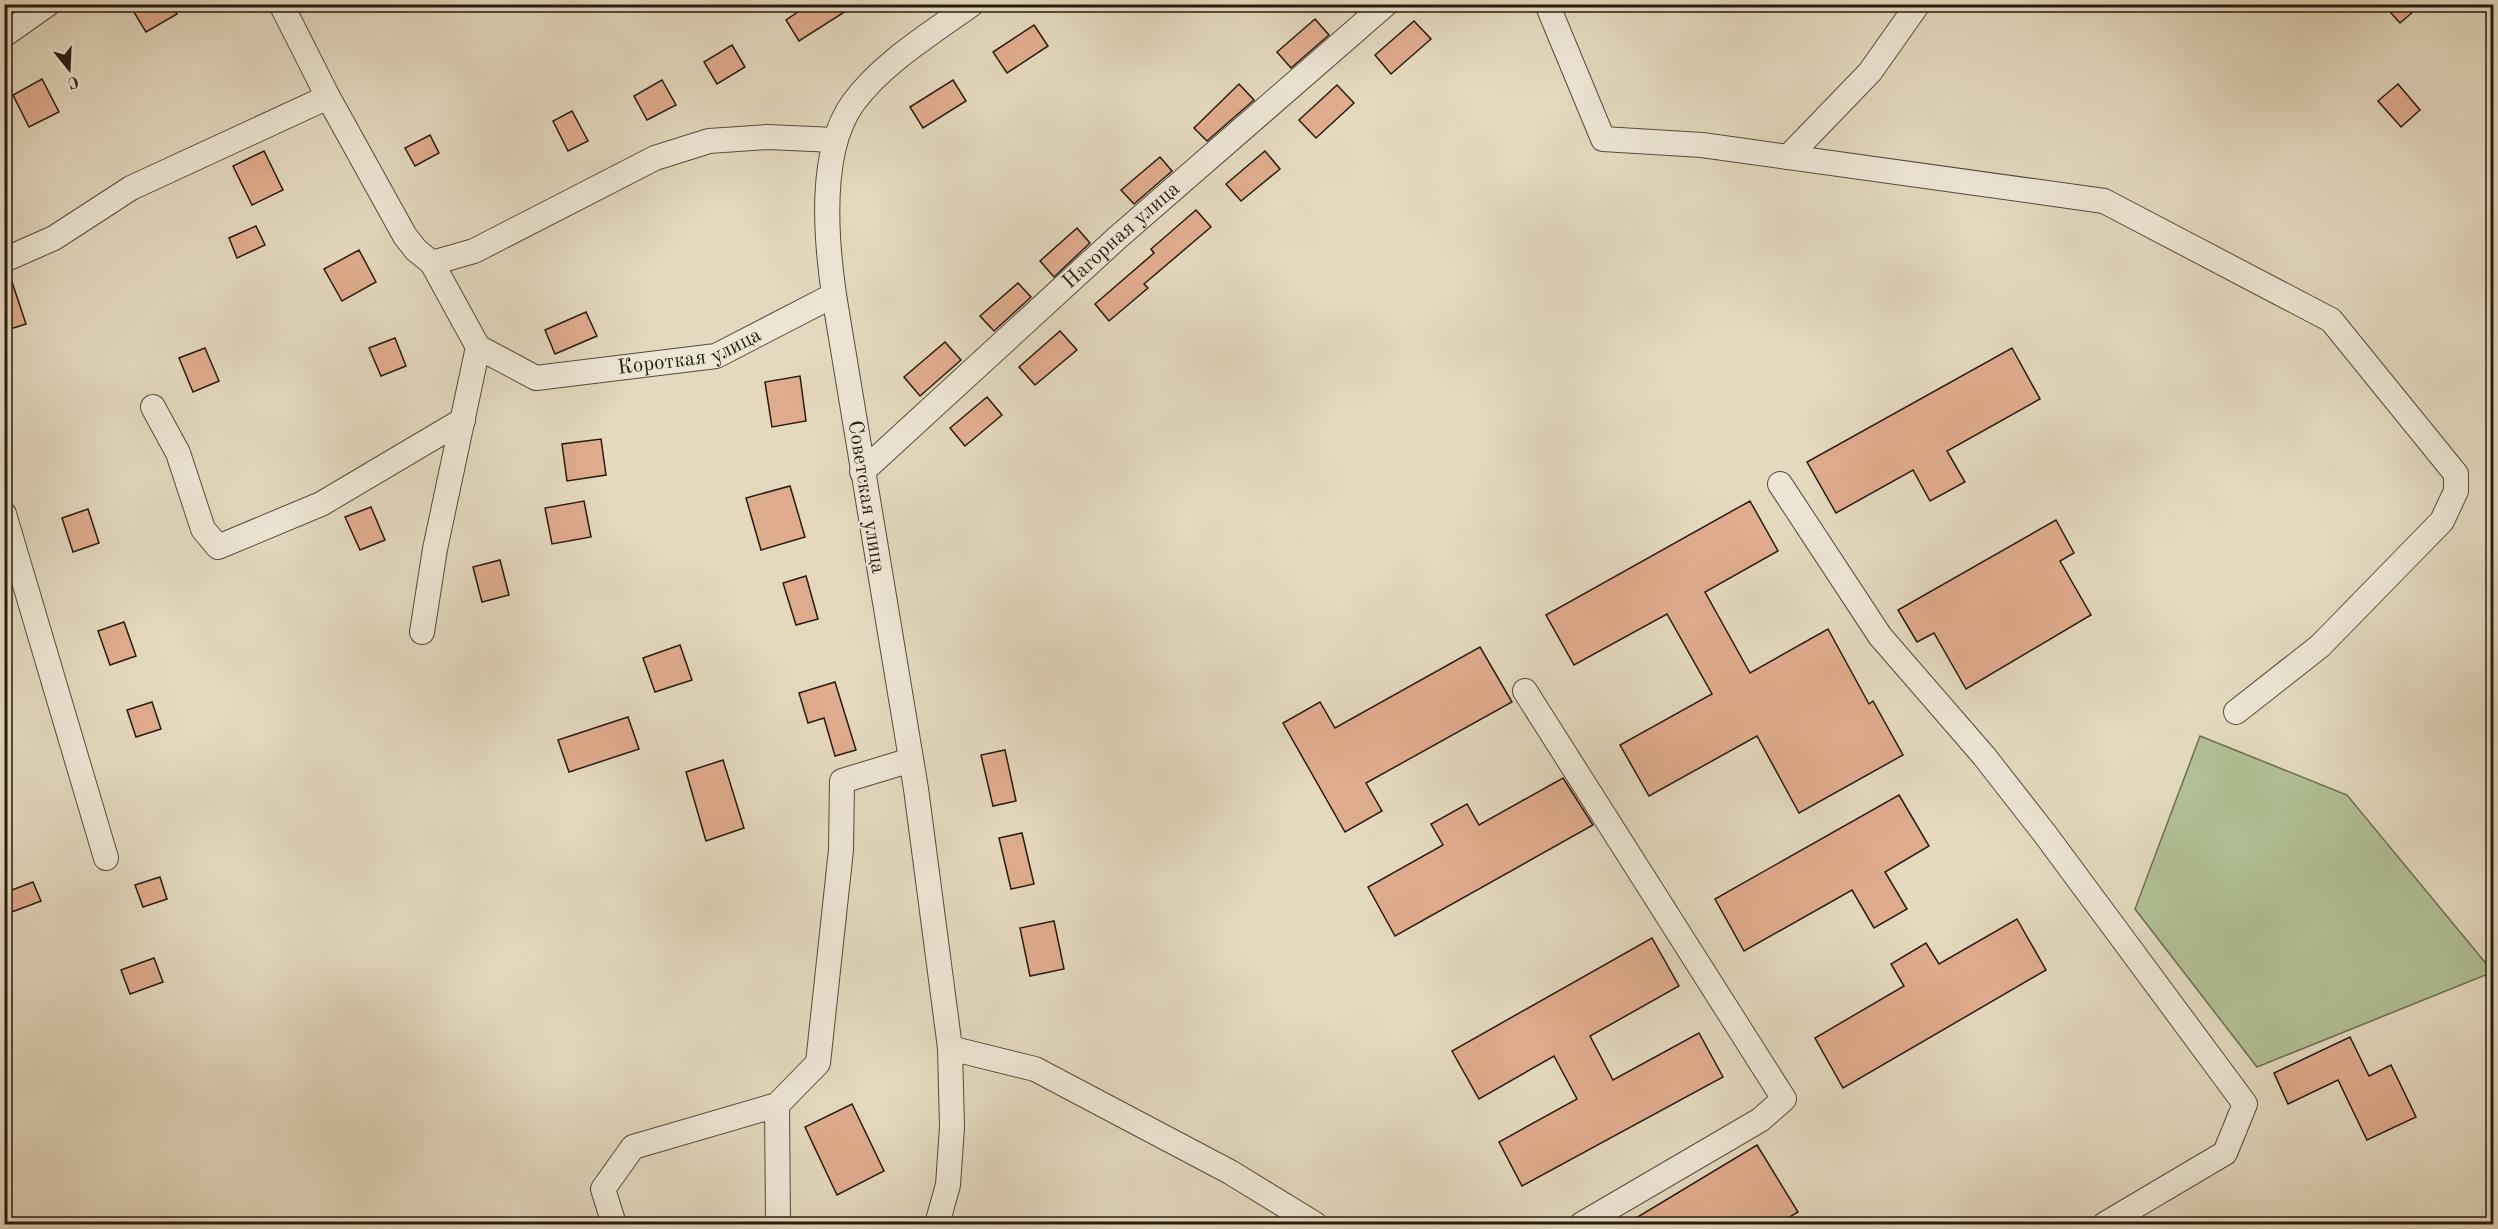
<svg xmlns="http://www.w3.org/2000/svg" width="2498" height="1229" viewBox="0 0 2498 1229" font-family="'Old Standard TT',serif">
	<rect width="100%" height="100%" fill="#e4d9bf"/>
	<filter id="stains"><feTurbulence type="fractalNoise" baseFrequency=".00333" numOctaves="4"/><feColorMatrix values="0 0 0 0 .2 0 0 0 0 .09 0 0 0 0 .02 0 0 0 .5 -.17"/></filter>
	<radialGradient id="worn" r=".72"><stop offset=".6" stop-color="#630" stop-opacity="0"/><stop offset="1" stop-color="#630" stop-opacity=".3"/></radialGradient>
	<!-- green -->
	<path fill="#b1c095" stroke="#6c6e52" stroke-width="1.5" d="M2200 736 2347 795 2493 972 2257 1067 2135 909Z"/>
	<!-- building -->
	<g fill="#e0ac8e" stroke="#271b0f" stroke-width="1.5">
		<path d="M129 4H171L177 14 146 32Z"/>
		<path d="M810 4H857L799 41 786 20Z"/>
		<path d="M2383 4H2422L2400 23Z"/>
		<path d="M1315 19 1329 35 1291 68 1277 52Z"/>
		<path d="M1414 21 1431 39 1391 74 1375 55Z"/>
		<path d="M1034 25 1048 46 1007 73 993 52Z"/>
		<path d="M732 45 745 67 717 84 704 62Z"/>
		<path d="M42 79 59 112 29 127 13 95Z"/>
		<path d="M662 80 676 105 647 120 634 96Z"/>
		<path d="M953 80 966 101 923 128 910 107Z"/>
		<path d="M1239 84 1254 100 1207 141 1194 128Z"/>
		<path d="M2398 84 2420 110 2401 127 2378 101Z"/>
		<path d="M1337 85 1354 103 1316 138 1299 120Z"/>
		<path d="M572 111 588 141 568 151 553 121Z"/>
		<path d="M430 135 439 153 415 166 405 148Z"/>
		<path d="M264 151 283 190 252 205 233 166Z"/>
		<path d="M1265 151 1280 169 1241 201 1226 184Z"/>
		<path d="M1160 157 1172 171 1134 204 1121 190Z"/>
		<path d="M1196 210 1211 227 1144 284 1148 288 1109 321 1095 304 1154 253 1151 249Z"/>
		<path d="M256 226 265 245 237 258 229 238Z"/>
		<path d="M1077 228 1090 243 1054 277 1040 261Z"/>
		<path d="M359 250 376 282 342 301 324 269Z"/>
		<path d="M9 273 26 324 4 331V274Z"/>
		<path d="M1018 283 1031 297 994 331 980 316Z"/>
		<path d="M586 312 597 336 555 354 545 330Z"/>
		<path d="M1060 331 1077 350 1035 385 1019 367Z"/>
		<path d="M395 338 406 366 381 376 369 348Z"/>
		<path d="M945 342 961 360 920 396 904 377Z"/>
		<path d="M205 348 219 381 193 392 179 358Z"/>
		<path d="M2012 348 2040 399 1947 451 1965 482 1930 501 1913 470 1836 513 1807 462Z"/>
		<path d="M800 376 806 421 772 427 765 382Z"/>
		<path d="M987 397 1002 415 965 446 950 428Z"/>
		<path d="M601 439 606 475 567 481 562 444Z"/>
		<path d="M790 486 805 537 761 550 746 498Z"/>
		<path d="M584 501 591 537 552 544 545 508Z"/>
		<path d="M1750 501 1778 551 1705 592 1750 673 1828 629 1869 704 1873 701 1903 755 1799 813 1757 736 1649 796 1620 745 1712 694 1667 614 1574 665 1546 615Z"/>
		<path d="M371 507 385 540 360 550 345 517Z"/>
		<path d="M88 509 99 543 73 552 62 518Z"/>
		<path d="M2056 520 2074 553 2060 561 2091 615 1966 689 1934 633 1917 642 1898 610Z"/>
		<path d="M500 560 509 595 482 602 473 567Z"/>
		<path d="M806 576 818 619 796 625 783 583Z"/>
		<path d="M124 622 136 656 110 665 98 631Z"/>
		<path d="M680 645 692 680 655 692 643 658Z"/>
		<path d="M1480 647 1512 702 1366 783 1382 811 1345 832 1283 723 1320 702 1335 728Z"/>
		<path d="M835 682 856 750 835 756 824 718 808 723 799 693Z"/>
		<path d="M152 702 161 729 136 737 127 710Z"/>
		<path d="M628 717 639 749 569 772 558 740Z"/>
		<path d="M1005 750 1016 801 993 806 981 755Z"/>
		<path d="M723 760 744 828 706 841 686 772Z"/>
		<path d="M1563 778 1593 825 1395 936 1368 887 1443 845 1431 824 1467 804 1479 825Z"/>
		<path d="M1899 795 1929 846 1885 872 1907 909 1874 928 1852 890 1744 951 1715 899Z"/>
		<path d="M1022 833 1034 884 1011 889 999 838Z"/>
		<path d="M160 877 167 899 143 907 135 885Z"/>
		<path d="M33 882 41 901 9 913 4 903V893Z"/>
		<path d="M2017 919 2046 970 1843 1088 1815 1038 1904 986 1891 964 1926 943 1939 964Z"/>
		<path d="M1054 921 1064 969 1030 976 1020 928Z"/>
		<path d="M1652 938 1679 986 1590 1036 1613 1080 1699 1033 1723 1077 1522 1186 1499 1142 1577 1099 1554 1056 1479 1099 1452 1051Z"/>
		<path d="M154 958 163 982 130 994 121 970Z"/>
		<path d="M2350 1037 2369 1076 2391 1065 2416 1117 2367 1140 2338 1080 2288 1104 2274 1073Z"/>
		<path d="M852 1104 884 1171 837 1195 805 1127Z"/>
		<path d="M1757 1145 1798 1212 1778 1224H1626Z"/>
	</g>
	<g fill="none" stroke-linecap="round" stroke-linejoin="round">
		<defs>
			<g id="minor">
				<path d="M281 4 328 97 405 236 416 250 432 263 474 251 655 158 709 141 767 137 835 140"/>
				<path d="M1547 4 1603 139 1702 145 2104 201 2331 320 2456 474V491L2442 521 2320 646 2236 712"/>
				<path d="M4 35 48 4"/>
				<path d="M1788 157 1870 72 1918 4"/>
				<path d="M4 260 54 238 131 188 328 97"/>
				<path id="s1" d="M432 263 478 347 536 378 716 356 834 295"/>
				<path d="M153 407 178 453 203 529 218 547 321 504 463 420"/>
				<path id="s2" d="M862 472 1117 238 1386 4"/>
				<path d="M1780 484 1880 636 1984 756 2045 834 2245 1104 2225 1153 2105 1224"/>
				<path d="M4 514 106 858"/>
				<path d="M422 632 435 549 478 347"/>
				<path d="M1525 691 1784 1099 1760 1120 1582 1224"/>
				<path d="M950 1048 1035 1069 1230 1172 1315 1224"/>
				<path d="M777 1105 778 1224"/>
				<path d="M614 1224 603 1189 633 1147 777 1105 818 1063 841 850 842 781 911 760"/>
				<path d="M937 1224 948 1185 952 1127 950 1048 916 789 834 295C826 239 818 152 853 103 882 63 932 33 972 4"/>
			</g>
		</defs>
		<!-- minor casing -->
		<use href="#minor" stroke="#564a3b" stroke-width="26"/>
		<!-- minor -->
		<use href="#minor" stroke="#ede6d5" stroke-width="24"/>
	</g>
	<g text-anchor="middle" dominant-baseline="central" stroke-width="4.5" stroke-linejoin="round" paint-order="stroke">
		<!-- street labels -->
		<g font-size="21" fill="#271b0f" stroke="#ede6d5">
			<text stroke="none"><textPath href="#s2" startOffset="351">Нагорная улица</textPath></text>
			<text stroke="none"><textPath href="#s1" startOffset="318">Короткая улица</textPath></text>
			<text transform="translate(866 497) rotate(81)">Советская улица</text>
		</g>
	</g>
	<!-- margin -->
	<rect width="2498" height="1229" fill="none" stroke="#e4d9bf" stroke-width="24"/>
	<rect x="6" y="6" width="2486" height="1217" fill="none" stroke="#271b0f" stroke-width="3"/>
	<rect x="12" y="12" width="2474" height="1205" fill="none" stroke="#271b0f" stroke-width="1.5"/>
	<!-- north arrow -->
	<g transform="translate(69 69) rotate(162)" stroke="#ede6d5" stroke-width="4.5" paint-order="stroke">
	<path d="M0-4.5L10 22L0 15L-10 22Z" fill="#271b0f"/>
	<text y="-9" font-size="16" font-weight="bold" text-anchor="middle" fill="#271b0f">С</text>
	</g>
	<rect width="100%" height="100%" filter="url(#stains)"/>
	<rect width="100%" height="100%" fill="url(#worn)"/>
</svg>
